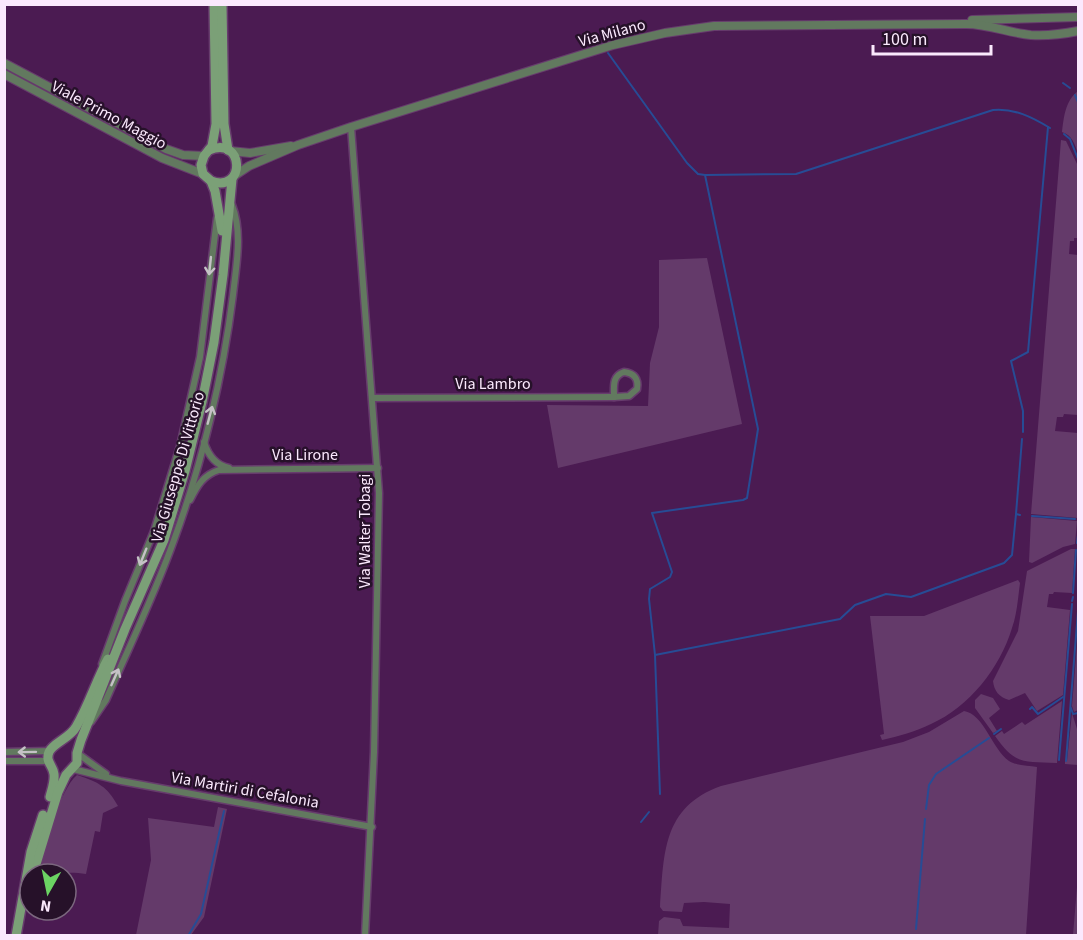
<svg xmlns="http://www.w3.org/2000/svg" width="1083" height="940" viewBox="0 0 1083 940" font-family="'Source Sans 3',sans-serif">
	<rect width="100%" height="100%" fill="#4b1b52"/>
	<!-- green -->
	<g fill="#643a6a">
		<path d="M1078 91V154C1075 144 1072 135 1062 132 1064 117 1065 101 1078 91Z"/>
		<path d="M1061 140 1066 141 1078 166V238H1074V241H1070L1069 254 1078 255V415L1064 414 1063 417H1057L1055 431 1078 433V518L1031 514Z"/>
		<path d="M707 258 742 424 558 468 547 405 648 406 650 363 659 327V260Z"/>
		<path d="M1031 517 1077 521 1075 544 1063 547 1032 563 1029 562Z"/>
		<path d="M1071 549H1075L1072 593 1054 592 1053 594H1049L1047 607 1070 610 1063 695 1037 711 1025 693 1009 700C999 697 994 691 993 681L1018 631 1027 571Z"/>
		<path d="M1018 580 1020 583C1018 598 1017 614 1012 628 1000 668 969 707 931 724 915 732 899 736 882 740L880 735 884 734 870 616H924Z"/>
		<path d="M1078 632V710L1074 712 1072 706Z"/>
		<path d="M981 694 993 698 1000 709 989 718 997 731 993 733 975 708V700Z"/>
		<path d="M1062 701 1057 763C1024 761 1016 766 995 736L1002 731 1004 734 1022 722 1025 725Z"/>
		<path d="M964 711C984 714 992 749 1009 761 1017 766 1028 765 1037 767L1026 935H658L659 921 664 917 680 919 683 926 729 928 730 904 704 902 684 903 682 912 663 911 660 907C664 854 662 807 721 786L903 742 929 732Z"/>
		<path d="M1072 713 1077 729H1078V765L1065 764V761H1067Z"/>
		<path d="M77 775C98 782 107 786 118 806L103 813 100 832 95 831 86 874C70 871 56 874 40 874 44 850 59 790 77 775Z"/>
		<path d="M218 807 227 809 204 917 191 935H136L151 860 148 818 214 827Z"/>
		<path d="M1078 875V935H1073Z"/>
	</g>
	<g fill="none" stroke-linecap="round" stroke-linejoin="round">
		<!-- stream -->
		<g stroke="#274c95" stroke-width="2">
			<path d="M608 53 687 163 698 174 705 175 796 174 993 110C1014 108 1032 117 1050 128"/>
			<path d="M1063 83 1070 88"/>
			<path d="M1075 95 1078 102"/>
			<path d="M1064 134 1070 139 1078 159"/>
			<path d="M1023 432V411L1011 361 1028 352 1048 127"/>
			<path d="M1020 515 1016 514 1022 439"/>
			<path d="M1032 516 1075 519"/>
			<path d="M1078 532V526"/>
			<path d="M1077 543 1078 535"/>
			<path d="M1073 593 1076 550"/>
			<path d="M1072 601 1073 597"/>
			<path d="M655 655 840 619 855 605 886 594 911 597 1004 563 1012 555 1016 514"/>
			<path d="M1071 708 1073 714 1078 713"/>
			<path d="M1030 709 1032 707 1038 714 1063 697"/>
			<path d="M994 734 1001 729"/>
			<path d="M1059 760 1072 604"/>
			<path d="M1066 761 1078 611"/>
			<path d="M660 794 655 655 649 599 650 589 670 577 672 572 652 513 743 500 747 498 758 429 705 175"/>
			<path d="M926 809 929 785 936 774 989 738"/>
			<path d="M641 822 649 812"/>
			<path d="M916 929 925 819"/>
			<path d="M188 936 201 914 224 811"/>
		</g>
		<defs>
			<g id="minor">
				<path d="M351 127 379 493 374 752 365 936"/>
				<path d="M624 372C634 373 639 379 637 389L629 396 614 397C614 386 612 376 624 372Z"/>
				<path d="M373 398 614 397"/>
				<path d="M204 442C208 455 215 465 229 468"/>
				<path d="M190 500C197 486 203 475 219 470L378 468"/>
				<path d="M102 664 125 601 154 531 180 446 200 357 217 218"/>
				<path d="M91 722 106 700C129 647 155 594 174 540 202 464 223 376 233 295 236 266 243 233 232 205"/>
				<path d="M4 752 50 751"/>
				<path d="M77 753 106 774"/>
				<path d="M4 761H48"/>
				<path d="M73 769 121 781 372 827"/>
			</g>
			<g id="tertiary">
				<path d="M972 20 1078 17"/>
				<path d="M4 63 166 149 183 155 204 156"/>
				<path d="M4 74 162 158 203 174"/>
				<path d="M230 151 250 153 291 146"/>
				<path d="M234 176 249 166 298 145 351 127 613 45 665 33 714 26 966 24C989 24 1009 33 1031 35 1048 36 1063 34 1078 31"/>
			</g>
			<g id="secondary">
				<path d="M214 4 216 124 212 146 204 156 201 165 203 174 211 181 215 191 222 231"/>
				<path d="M222 4 224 124 228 150"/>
				<path d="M209 150C245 135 246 194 211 181"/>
				<path d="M50 797C52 789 55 782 54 774 53 765 45 762 49 752 53 743 70 738 76 727 89 705 96 681 108 659"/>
				<path d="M33 874 58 792 66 775 77 763V753L81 740 125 629 164 540 185 471 202 402 214 342 223 275 232 179"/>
				<path d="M16 936 31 852 43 815"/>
			</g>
		</defs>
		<!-- minor casing -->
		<use href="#minor" stroke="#673c6d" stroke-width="9"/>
		<!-- tertiary casing -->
		<use href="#tertiary" stroke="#673c6d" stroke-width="10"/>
		<!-- secondary casing -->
		<use href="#secondary" stroke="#673c6d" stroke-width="12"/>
		<!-- minor -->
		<use href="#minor" stroke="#62795f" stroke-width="6"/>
		<!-- tertiary -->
		<use href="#tertiary" stroke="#62795f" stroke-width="8"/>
		<!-- secondary -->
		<use href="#secondary" stroke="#7ba077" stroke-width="9"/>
	</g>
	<!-- one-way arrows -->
	<defs><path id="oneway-shaft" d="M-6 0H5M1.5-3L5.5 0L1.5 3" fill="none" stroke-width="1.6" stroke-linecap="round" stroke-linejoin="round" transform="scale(1.5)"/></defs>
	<g stroke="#c5c2c6">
		<use href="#oneway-shaft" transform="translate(210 266) rotate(96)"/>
		<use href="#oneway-shaft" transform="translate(210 415) rotate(-75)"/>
		<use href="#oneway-shaft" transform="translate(143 557) rotate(112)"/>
		<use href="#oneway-shaft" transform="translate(115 677) rotate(-66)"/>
		<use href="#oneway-shaft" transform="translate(27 752) rotate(179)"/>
	</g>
	<g text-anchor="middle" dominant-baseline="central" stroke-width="5" stroke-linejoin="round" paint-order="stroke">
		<!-- street labels -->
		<g font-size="16" fill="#fbe9fd" stroke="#261129">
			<text transform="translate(612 33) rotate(-15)">Via Milano</text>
			<text transform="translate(109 115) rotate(28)">Viale Primo Maggio</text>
			<text x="493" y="384">Via Lambro</text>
			<text x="305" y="455">Via Lirone</text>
			<text transform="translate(178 467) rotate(-74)">Via Giuseppe Di Vittorio</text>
			<text transform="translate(365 531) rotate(-90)">Via Walter Tobagi</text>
			<text transform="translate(245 790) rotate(10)">Via Martiri di Cefalonia</text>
		</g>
	</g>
	<!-- border -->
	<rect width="1083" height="940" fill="none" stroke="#fbe9fd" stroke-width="12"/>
	<!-- north arrow -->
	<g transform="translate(48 892) rotate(189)"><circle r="28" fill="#261129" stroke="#7b677e" stroke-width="1.5"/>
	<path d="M0-4.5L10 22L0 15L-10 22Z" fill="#6bd363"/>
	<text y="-9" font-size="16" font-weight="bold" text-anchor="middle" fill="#fbe9fd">N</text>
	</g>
	<!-- scale -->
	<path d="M873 45v9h118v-9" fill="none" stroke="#fbe9fd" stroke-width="3"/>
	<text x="882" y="45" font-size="18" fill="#fbe9fd" stroke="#261129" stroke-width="4.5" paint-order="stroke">100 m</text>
</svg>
